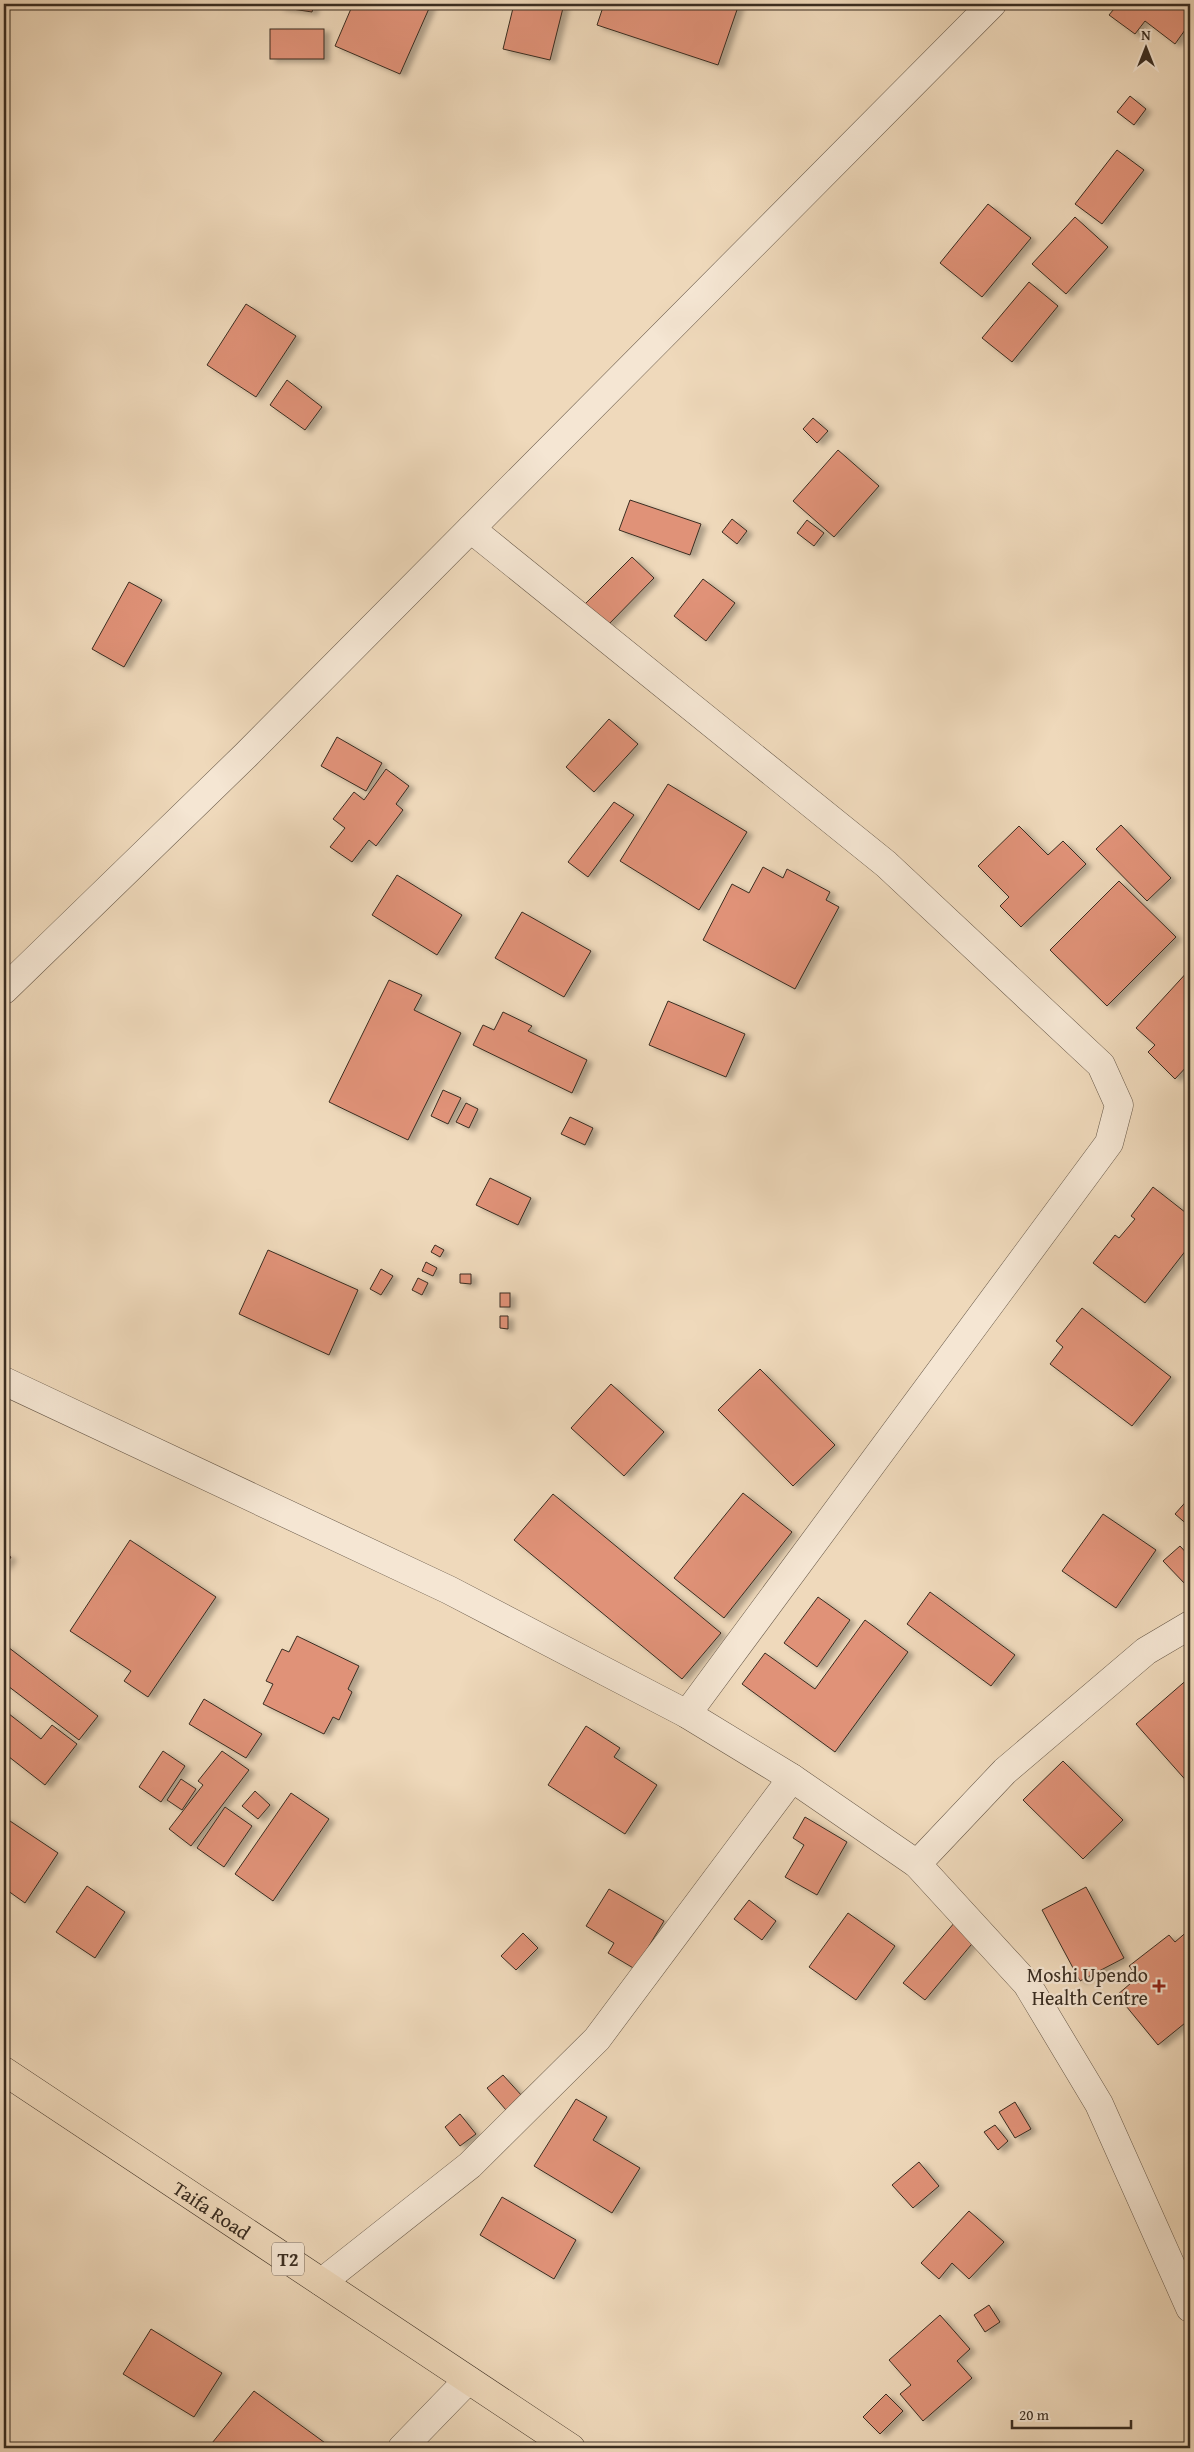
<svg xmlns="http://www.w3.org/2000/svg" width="1194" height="2452" viewBox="0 0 1194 2452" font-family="'Gentium Book Plus',serif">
	<defs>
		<filter id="shadow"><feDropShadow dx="5.5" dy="3" stdDeviation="2.5" flood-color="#0004"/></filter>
	</defs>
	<rect width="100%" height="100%" fill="#efd9bb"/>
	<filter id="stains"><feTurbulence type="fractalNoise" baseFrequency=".004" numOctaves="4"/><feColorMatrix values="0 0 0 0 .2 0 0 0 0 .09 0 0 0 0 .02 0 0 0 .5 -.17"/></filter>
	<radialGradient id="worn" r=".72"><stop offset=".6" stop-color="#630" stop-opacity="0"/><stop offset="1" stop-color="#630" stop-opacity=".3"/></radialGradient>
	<!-- building -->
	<g fill="#e09278" stroke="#3a2d21" filter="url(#shadow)">
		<path d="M279 4H314L312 12 279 7Z"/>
		<path d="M353 4H431L400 74 335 46Z"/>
		<path d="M514 4H564L550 60 503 49Z"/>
		<path d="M604 4H739L718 65 597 25Z"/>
		<path d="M1118 4H1190V23L1175 44 1145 21 1135 34 1109 15Z"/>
		<rect x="270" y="29" width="54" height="30"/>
		<path d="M1130 96 1146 109 1134 125 1117 112Z"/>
		<path d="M1117 150 1144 170 1102 224 1075 204Z"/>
		<path d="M988 204 1031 238 982 297 940 263Z"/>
		<path d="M1075 217 1108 247 1066 294 1032 264Z"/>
		<path d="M1029 282 1058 306 1012 362 982 338Z"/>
		<path d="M246 304 296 336 256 397 207 365Z"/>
		<path d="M287 380 322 407 305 430 270 405Z"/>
		<path d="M813 418 828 431 817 443 803 429Z"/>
		<path d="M838 450 879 486 834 537 793 501Z"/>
		<path d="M630 500 701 524 690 555 619 530Z"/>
		<path d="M732 519 747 531 737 544 722 532Z"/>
		<path d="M807 520 824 533 814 546 797 533Z"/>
		<path d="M632 557 654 578 607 626 585 604Z"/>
		<path d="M703 579 735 603 706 641 674 616Z"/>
		<path d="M129 582 162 600 124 667 92 649Z"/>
		<path d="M609 719 638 744 594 792 566 767Z"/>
		<path d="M337 737 382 763 366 791 321 766Z"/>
		<path d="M386 769 409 786 396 804 403 810 376 846 369 840 352 862 330 847 345 828 333 819 354 792 364 800Z"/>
		<path d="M668 784 747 832 699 910 620 861Z"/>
		<path d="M614 802 634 815 588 877 568 862Z"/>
		<path d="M1121 825 1171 878 1147 901 1096 849Z"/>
		<path d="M1019 826 1048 855 1063 841 1086 864 1021 927 1000 906 1009 897 978 866Z"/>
		<path d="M763 867 783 878 787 869 830 892 826 900 839 907 795 989 703 940 732 884 749 893Z"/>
		<path d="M397 875 462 915 437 955 372 915Z"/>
		<path d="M1119 881 1176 937 1107 1006 1050 950Z"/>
		<path d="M522 912 591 951 564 997 495 958Z"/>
		<path d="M1190 969V1063L1175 1079 1148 1052 1155 1045 1136 1028Z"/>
		<path d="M389 980 422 995 414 1010 461 1033 408 1140 329 1102Z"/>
		<path d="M668 1001 745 1034 726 1077 649 1045Z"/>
		<path d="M503 1012 532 1026 528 1031 587 1060 572 1093 473 1045 483 1025 494 1030Z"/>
		<path d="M443 1090 461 1098 448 1124 431 1116Z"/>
		<path d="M466 1103 478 1109 469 1128 456 1122Z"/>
		<path d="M570 1117 593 1128 585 1145 561 1134Z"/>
		<path d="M490 1178 531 1198 518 1225 476 1205Z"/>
		<path d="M1153 1187 1190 1216V1245L1145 1303 1093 1263 1115 1235 1119 1238 1135 1219 1131 1216Z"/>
		<path d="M435 1245 444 1250 440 1257 431 1252Z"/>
		<path d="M268 1250 358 1290 329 1355 239 1314Z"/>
		<path d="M426 1262 437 1268 433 1276 422 1271Z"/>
		<path d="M381 1269 393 1276 381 1295 370 1289Z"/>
		<path d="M460 1274H471V1284L460 1283Z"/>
		<path d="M418 1278 428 1283 422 1295 412 1290Z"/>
		<rect x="500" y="1293" width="10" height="14"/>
		<path d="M1082 1308 1171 1377 1132 1426 1050 1364 1063 1347 1056 1341Z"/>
		<path d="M500 1316H508V1329L500 1328Z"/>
		<path d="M760 1369 835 1445 793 1486 718 1410Z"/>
		<path d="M611 1384 664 1432 624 1476 571 1428Z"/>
		<path d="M743 1493 792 1532 724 1618 674 1578Z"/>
		<path d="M553 1494 721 1633 682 1679 514 1540Z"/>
		<path d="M1190 1497V1527L1175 1514Z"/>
		<path d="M1103 1514 1156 1550 1116 1608 1062 1571Z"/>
		<path d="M130 1540 216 1597 148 1697 124 1681 131 1671 70 1631Z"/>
		<path d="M1180 1546 1190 1557V1582L1187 1586 1163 1561Z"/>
		<path d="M4 1553 11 1557 4 1568Z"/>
		<path d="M930 1592 1015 1655 991 1686 907 1624Z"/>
		<path d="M818 1597 850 1620 817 1667 784 1643Z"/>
		<path d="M865 1620 908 1652 835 1752 742 1684 765 1653 815 1689Z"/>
		<path d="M297 1636 359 1666 348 1689 352 1692 339 1720 333 1717 324 1734 263 1704 273 1684 266 1681 282 1649 289 1652Z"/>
		<path d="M4 1644 98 1716 79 1740 4 1683Z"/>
		<path d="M1190 1677V1785L1136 1724Z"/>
		<path d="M204 1699 262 1734 246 1758 189 1724Z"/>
		<path d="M4 1710 41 1739 52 1725 77 1744 45 1785 4 1753Z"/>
		<path d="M586 1726 620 1748 614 1757 657 1785 625 1834 548 1785Z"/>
		<path d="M163 1751 185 1766 161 1802 139 1787Z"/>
		<path d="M222 1751 249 1770 191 1846 169 1829 203 1785 198 1781Z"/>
		<path d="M1063 1761 1123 1820 1083 1859 1023 1800Z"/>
		<path d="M181 1779 196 1789 182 1810 167 1800Z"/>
		<path d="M255 1791 270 1805 258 1819 242 1806Z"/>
		<path d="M291 1793 329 1819 273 1901 235 1874Z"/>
		<path d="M225 1807 252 1826 224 1867 197 1848Z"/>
		<path d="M4 1817 58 1853 25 1903 4 1888Z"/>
		<path d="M805 1817 847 1842 817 1895 785 1877 804 1845 793 1838Z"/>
		<path d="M87 1886 125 1912 95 1958 56 1932Z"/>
		<path d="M1086 1887 1124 1958 1080 1981 1042 1910Z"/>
		<path d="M609 1889 664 1921 635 1969 608 1953 614 1943 586 1926Z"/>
		<path d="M749 1900 776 1921 762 1940 734 1919Z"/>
		<path d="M848 1913 895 1946 856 2000 809 1967Z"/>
		<path d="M955 1922 976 1939 925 2000 903 1983Z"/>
		<path d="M1190 1929V2019L1158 2045 1117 1995 1138 1977 1129 1966 1169 1935 1175 1942Z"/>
		<path d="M523 1933 538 1948 516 1970 501 1956Z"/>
		<path d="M503 2075 522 2096 506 2110 487 2088Z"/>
		<path d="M576 2099 607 2117 593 2140 640 2168 612 2213 534 2166Z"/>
		<path d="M1015 2102 1031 2129 1015 2138 999 2112Z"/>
		<path d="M460 2114 476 2134 460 2146 445 2127Z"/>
		<path d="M995 2125 1008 2141 998 2150 984 2132Z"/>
		<path d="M919 2162 939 2186 913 2208 892 2185Z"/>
		<path d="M502 2197 576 2240 554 2279 480 2235Z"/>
		<path d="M969 2211 1004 2242 969 2279 952 2263 939 2279 921 2263Z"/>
		<path d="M989 2305 1000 2322 985 2332 974 2315Z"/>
		<path d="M940 2315 970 2349 957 2361 972 2378 923 2421 900 2394 911 2385 889 2360Z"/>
		<path d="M151 2329 222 2373 194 2417 123 2374Z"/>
		<path d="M254 2391 332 2448H208Z"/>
		<path d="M886 2394 903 2411 880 2434 863 2417Z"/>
	</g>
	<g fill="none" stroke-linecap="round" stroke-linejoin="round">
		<defs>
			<g id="minor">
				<path d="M471 529 886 864 1101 1065 1119 1105 1109 1143 687 1714"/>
				<path d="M4 990 246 755 992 4"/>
				<path d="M4 1381 449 1590 687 1714 792 1778 917 1864 1027 1984 1099 2104 1190 2308"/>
				<path d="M917 1864 1005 1771 1146 1651 1190 1625"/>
				<path d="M322 2282 470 2165 597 2039 792 1778"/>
				<path d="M402 2448 468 2380"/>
			</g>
			<g id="highway">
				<path id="s1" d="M4 2071 571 2448"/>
			</g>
		</defs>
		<!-- minor casing -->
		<use href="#minor" stroke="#675848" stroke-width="29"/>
		<!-- highway casing -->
		<use href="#highway" stroke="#3a2d21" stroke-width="29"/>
		<!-- minor -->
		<use href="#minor" stroke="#f5e6d3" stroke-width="28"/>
		<!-- highway -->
		<use href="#highway" stroke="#efd9bb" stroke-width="28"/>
	</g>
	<!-- markers -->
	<path fill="#8f2418" stroke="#f5e6d3" stroke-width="2" d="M1156.5 1978.5h5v5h5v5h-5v5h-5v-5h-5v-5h5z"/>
	<g text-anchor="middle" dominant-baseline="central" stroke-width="4.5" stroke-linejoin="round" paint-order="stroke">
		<!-- shield labels -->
		<rect fill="#f5e6d3" stroke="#726456" stroke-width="1" x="272" y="2242.5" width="32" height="33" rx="4"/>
		<g font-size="19" font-weight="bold" fill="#3a2d21">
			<text x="288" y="2259">T2</text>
		</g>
		<!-- poi labels -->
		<g font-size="20" fill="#3a2d21" stroke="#f5e6d3" text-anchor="end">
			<text x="1148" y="1974">Moshi Upendo<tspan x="1148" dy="23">Health Centre</tspan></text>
		</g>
		<!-- street labels -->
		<g font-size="20" fill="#3a2d21" stroke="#f5e6d3">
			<text stroke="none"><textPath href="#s1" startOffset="250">Taifa Road</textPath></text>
		</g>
	</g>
	<!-- margin -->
	<rect width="1194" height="2452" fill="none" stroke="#efd9bb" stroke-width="20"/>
	<rect x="5" y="5" width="1184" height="2442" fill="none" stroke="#3a2d21" stroke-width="2.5"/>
	<rect x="10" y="10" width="1174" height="2432" fill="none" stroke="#3a2d21"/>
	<!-- north arrow -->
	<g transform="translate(1146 48)" stroke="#f5e6d3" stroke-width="4" paint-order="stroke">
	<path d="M0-4L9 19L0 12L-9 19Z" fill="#3a2d21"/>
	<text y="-8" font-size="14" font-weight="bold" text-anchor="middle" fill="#3a2d21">N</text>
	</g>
	<!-- scale -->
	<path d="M1012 2420v8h119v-8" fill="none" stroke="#3a2d21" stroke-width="2.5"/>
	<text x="1019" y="2420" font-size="15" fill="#3a2d21" stroke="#f5e6d3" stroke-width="4" paint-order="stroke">20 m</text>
	<rect width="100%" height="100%" filter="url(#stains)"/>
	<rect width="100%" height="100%" fill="url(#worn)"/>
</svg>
